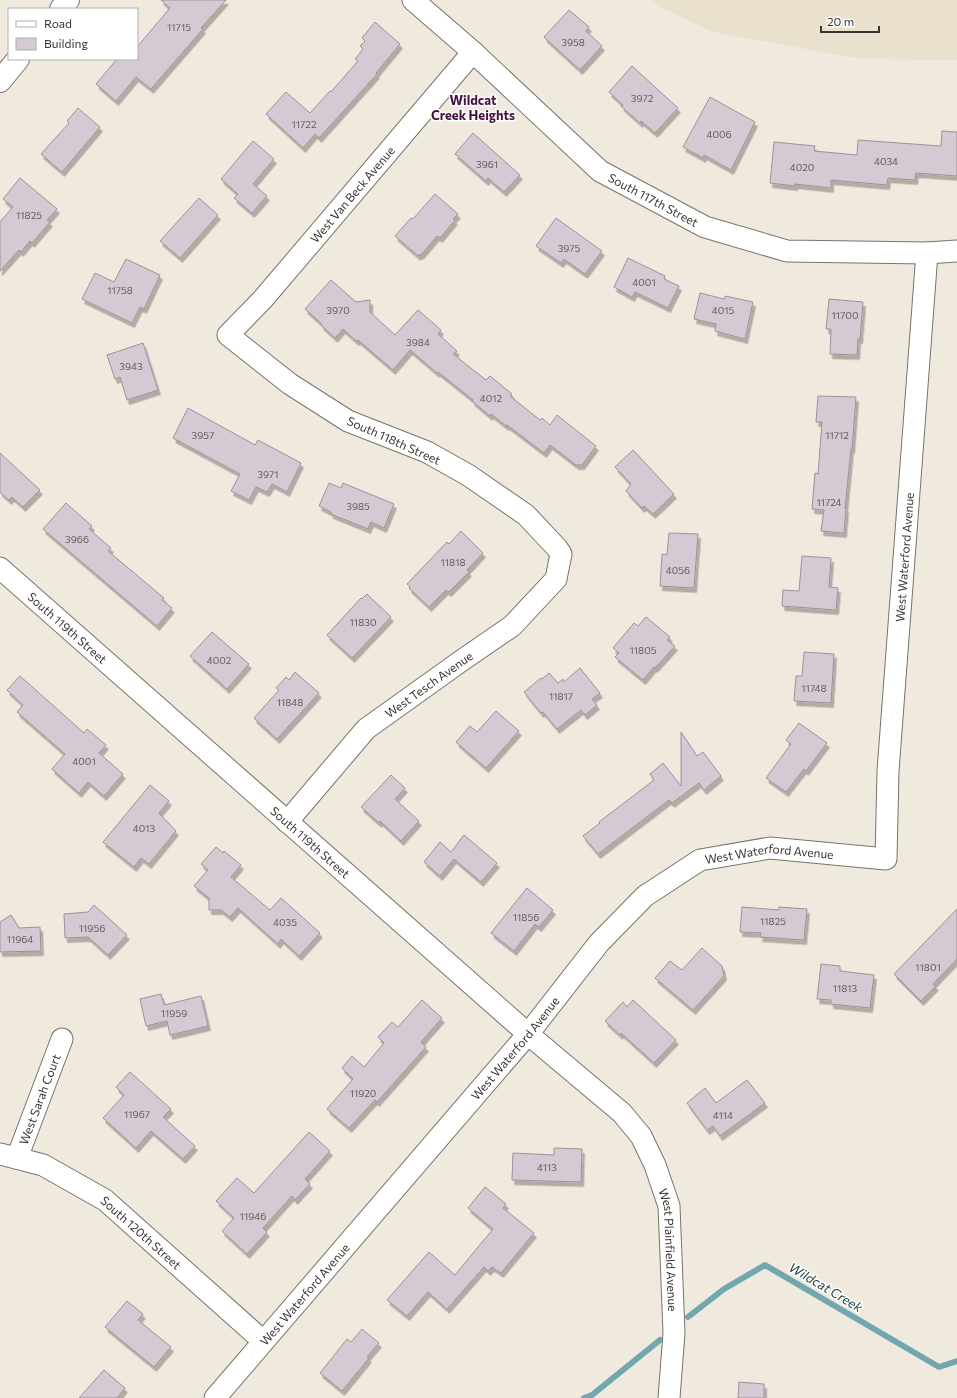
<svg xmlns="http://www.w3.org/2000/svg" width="957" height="1398" viewBox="0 0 957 1398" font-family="Commissioner,sans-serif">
	<defs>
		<filter id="shadow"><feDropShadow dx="2.5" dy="4.5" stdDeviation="0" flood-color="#0004"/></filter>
	</defs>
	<rect width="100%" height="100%" fill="#f0eade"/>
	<!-- built -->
	<path fill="#e9e0cd" d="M652 0H957V60L861 59 713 32 658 6Z"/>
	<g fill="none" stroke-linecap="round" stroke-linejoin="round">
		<!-- stream -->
		<g stroke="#72a7b0" stroke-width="6">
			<path d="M688 1317 724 1289 765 1265 939 1367 957 1361"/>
			<path d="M584 1398 592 1395 660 1340"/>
		</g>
	</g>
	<!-- building -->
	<g fill="#d5cad4" stroke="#9b919b" filter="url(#shadow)">
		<path d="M161 0H226L201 28 203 29 151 89 136 77 116 101 96 84 117 59H137V47L170 8Z"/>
		<path d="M569 10 589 27 586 31 602 46 580 70 544 37Z"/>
		<path d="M375 22 400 44 376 73 377 74 319 138 315 134 303 148 266 114 286 92 310 113 330 91 331 92 358 61 355 59 363 49 360 46 365 41 362 38Z"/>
		<path d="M632 66 678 108 655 133 641 121 640 123 621 106 623 105 609 92Z"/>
		<path d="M710 97 755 122 731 170 704 155 703 158 683 147Z"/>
		<path d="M78 108 100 127 62 172 41 154 69 123 67 121Z"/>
		<path d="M942 131 957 132V176L916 173 915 180 888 178 887 185 831 180V188L795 184V186L770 183 774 142 815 146 814 151 857 155 858 140 941 146Z"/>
		<path d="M473 133 520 175 504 192 488 178 486 181 455 154Z"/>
		<path d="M253 141 274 159 253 184 267 196 252 213 234 198 238 194 221 179Z"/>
		<path d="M20 178 57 209 47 220 50 222 32 243 30 241 21 252 19 250 0 271V222L13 207 3 199Z"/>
		<path d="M435 194 458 214 453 219 455 220 440 238 437 236 421 255 420 254 418 256 395 236 411 218 413 219Z"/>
		<path d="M199 198 218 215 180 258 160 241Z"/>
		<path d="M556 218 602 251 585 274 564 259 561 263 536 246Z"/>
		<path d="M628 258 665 276 664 279 679 286 668 308 635 292 632 297 614 287Z"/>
		<path d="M126 259 160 275 144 309 140 307 132 323 82 299 95 273 114 282Z"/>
		<path d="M331 280 356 302 370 300V312L395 335 418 310 441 330 438 334 457 351 453 354 486 380 490 376 512 394 510 396 540 420 542 418 550 425 557 415 596 446 582 465H576L550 445 544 453 507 425 506 426 491 414 490 416 472 401 473 400 438 372 437 373 410 350 393 370 358 340 356 341 343 329 335 338 321 325 322 324 305 309Z"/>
		<path d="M700 293 724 299 725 296 753 302 745 339 715 331 716 324 694 319Z"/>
		<path d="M829 299 863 302 860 339H858L857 355 830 354 831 329H826Z"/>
		<path d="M143 343 158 390 127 400 120 377 115 379 107 355Z"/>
		<path d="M818 396 856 397 852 449H851L845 508H846L844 533 821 531 824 510 812 509 815 473 818 474 822 422H816Z"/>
		<path d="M188 408 255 445 258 440 301 463 287 492 272 484 267 492 256 487 249 500 231 491 240 474 173 438Z"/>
		<path d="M633 450 674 494 653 514 644 506 642 508 626 491 631 484 615 467Z"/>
		<path d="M0 453 40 490 23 507 12 497 9 500 0 492Z"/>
		<path d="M329 483 341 488 343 483 394 504 384 528 371 522 368 529 331 514V512L319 506Z"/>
		<path d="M66 503 92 526 89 529 111 548 108 551 164 598 162 600 172 608 157 626 43 529Z"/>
		<path d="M461 531 483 553 467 570 469 572 449 592 446 590 429 607 409 588 410 587 407 584 447 542 449 544Z"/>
		<path d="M669 533 698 534 694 588 660 586 662 554 667 555Z"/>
		<path d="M802 556 831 558 829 587 838 588 836 610 782 606 783 590 799 591Z"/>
		<path d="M367 594 391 617 352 658 327 635 361 598 362 599Z"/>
		<path d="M646 617 670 637 667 640 675 646 655 668 654 667 643 680 615 657 619 653 613 648 634 623 638 626Z"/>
		<path d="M212 632 249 664 227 689 190 656Z"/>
		<path d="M804 652 834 654 831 703 794 701 796 676H802Z"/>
		<path d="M580 668 600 693 592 699 597 705 585 715 581 710 557 729 543 712 541 713 524 692 541 678 542 679 549 673 558 683 563 679 564 682Z"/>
		<path d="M295 672 319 693 277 739 254 718 279 690 276 688 286 677 289 680Z"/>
		<path d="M20 676 84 733 87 729 106 745 99 753 123 774 104 796 88 782 79 793 52 769 65 754 17 712 23 705 7 690Z"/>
		<path d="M496 711 519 731 486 768 456 742 470 726 477 732Z"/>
		<path d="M799 723 827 743 806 771 804 769 786 792 766 778 791 744 786 740Z"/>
		<path d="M681 732 697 756 703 752 721 776 704 790 699 783 672 803 669 800 598 854 583 836 600 823 599 822 654 780 650 774 663 763 681 786Z"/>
		<path d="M391 775 405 788 395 799 419 821 401 841 380 821 379 823 361 807Z"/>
		<path d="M150 785 169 801 159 813 176 831 149 864 141 858 134 867 103 842Z"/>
		<path d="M464 835 497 863 481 882 454 859 440 876 424 862 440 842 451 852Z"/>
		<path d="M216 847 223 853 224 851 241 865 231 877 270 910 281 898 320 933 299 956 281 939 278 944 238 908 230 917 221 910H209V898L194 886 208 870 201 864Z"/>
		<path d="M527 888 553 910 539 927 535 924 514 951 491 933Z"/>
		<path d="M94 905 127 935 108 955 88 937 65 938 64 914 88 912Z"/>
		<path d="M742 907 779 910V907L807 909 804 940 760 937 761 933 740 932Z"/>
		<path d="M957 909V959L933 984 936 986 921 1001 894 974Z"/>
		<path d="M11 915 19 928 40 927 41 951 0 952V922Z"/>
		<path d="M702 948 722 966 724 976 693 1010 655 978 670 961 682 970Z"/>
		<path d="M821 964 840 966V971L874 975 870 1008 831 1004V1000L817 999Z"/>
		<path d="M161 994 164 1005 201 996 208 1026 170 1035 167 1021 146 1026 140 999Z"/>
		<path d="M422 1000 442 1018 421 1042 426 1047 377 1102 375 1100 349 1128 327 1109 353 1079 342 1068 352 1056 364 1067 384 1043 378 1037 392 1022 398 1027Z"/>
		<path d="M633 1000 676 1040 654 1063 621 1033 620 1035 605 1021 623 1002 627 1007Z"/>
		<path d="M130 1072 171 1109 163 1117 195 1146 183 1159 151 1131 136 1148 103 1118 124 1095 116 1087Z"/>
		<path d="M747 1080 765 1103 720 1136 713 1126 707 1130 687 1103 705 1088 716 1103Z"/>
		<path d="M309 1132 330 1151 305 1179 310 1184 295 1200 292 1196 263 1228 267 1232 247 1254 222 1231 234 1218 216 1201 237 1178 254 1193Z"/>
		<path d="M554 1148 582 1149 581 1182 512 1180 513 1153 554 1155Z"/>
		<path d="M485 1187 506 1204 503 1208 534 1233 501 1273 492 1267 488 1271 484 1267 447 1309 428 1292 407 1316 387 1300 429 1252 455 1275 493 1229 468 1208Z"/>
		<path d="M127 1301 143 1314 138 1320 171 1347 154 1367 105 1327Z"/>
		<path d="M362 1329 379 1343 367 1357 369 1358 342 1391 320 1373 347 1339 351 1342Z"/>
		<path d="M104 1370 125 1388 117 1398H79Z"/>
		<path d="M739 1382 764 1384V1398H738Z"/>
	</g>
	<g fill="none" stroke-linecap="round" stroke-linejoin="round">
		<defs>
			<g id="street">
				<path id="s1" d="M413 0 473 52 600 171 705 227 787 251 927 253 957 251"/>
				<path id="s2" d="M0 568 528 1034 622 1113 641 1136 655 1165 669 1206 674 1333 669 1398"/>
				<path id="s3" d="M287 822 366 729 461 661 512 626 556 579 561 554 557 548 526 515 468 475 427 452 348 421 290 384 228 335 263 299 473 52"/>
				<path id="s4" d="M0 1154 43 1165 105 1200 263 1341"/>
				<path id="s5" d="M17 1158 62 1039"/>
				<path id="s6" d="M215 1398 528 1034 599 943 645 896 700 860 770 848 886 859 888 771 927 253"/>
			</g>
			<g id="secondary">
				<path d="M61 9 68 0"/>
				<path d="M0 81 18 59"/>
			</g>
		</defs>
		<!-- street casing -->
		<use href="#street" stroke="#797469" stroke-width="23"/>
		<!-- secondary casing -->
		<use href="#secondary" stroke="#797469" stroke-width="24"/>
		<!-- street -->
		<use href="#street" stroke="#fff" stroke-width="21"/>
		<!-- secondary -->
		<use href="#secondary" stroke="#fff" stroke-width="22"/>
	</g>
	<g text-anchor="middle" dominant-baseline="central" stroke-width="3" stroke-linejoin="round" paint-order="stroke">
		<!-- number labels -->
		<g font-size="10" fill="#5f5b5a">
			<text x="179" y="27">11715</text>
			<text x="573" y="42">3958</text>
			<text x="642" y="98">3972</text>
			<text x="304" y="124">11722</text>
			<text x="719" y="134">4006</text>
			<text x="886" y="161">4034</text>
			<text x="487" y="164">3961</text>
			<text x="802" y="167">4020</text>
			<text x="29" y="215">11825</text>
			<text x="569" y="248">3975</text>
			<text x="644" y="282">4001</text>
			<text x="120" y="290">11758</text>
			<text x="338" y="310">3970</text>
			<text x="723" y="310">4015</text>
			<text x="845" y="315">11700</text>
			<text x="418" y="342">3984</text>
			<text x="131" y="366">3943</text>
			<text x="491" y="398">4012</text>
			<text x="203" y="435">3957</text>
			<text x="837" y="435">11712</text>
			<text x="268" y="474">3971</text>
			<text x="829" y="502">11724</text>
			<text x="358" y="506">3985</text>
			<text x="77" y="539">3966</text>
			<text x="453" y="562">11818</text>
			<text x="678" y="570">4056</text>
			<text x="363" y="622">11830</text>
			<text x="643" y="650">11805</text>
			<text x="219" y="660">4002</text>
			<text x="814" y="688">11748</text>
			<text x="561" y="696">11817</text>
			<text x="290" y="702">11848</text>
			<text x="84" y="761">4001</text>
			<text x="144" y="828">4013</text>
			<text x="526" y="917">11856</text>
			<text x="773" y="921">11825</text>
			<text x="285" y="922">4035</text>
			<text x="92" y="928">11956</text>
			<text x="20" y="939">11964</text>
			<text x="928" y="967">11801</text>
			<text x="845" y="988">11813</text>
			<text x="174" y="1013">11959</text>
			<text x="363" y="1093">11920</text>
			<text x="137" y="1114">11967</text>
			<text x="723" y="1115">4114</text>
			<text x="547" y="1167">4113</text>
			<text x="253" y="1216">11946</text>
		</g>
		<!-- street labels -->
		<g font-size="12" fill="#383631" stroke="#fff">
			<text stroke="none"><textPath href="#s3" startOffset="981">West Van Beck Avenue</textPath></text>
			<text stroke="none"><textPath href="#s1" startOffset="314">South 117th Street</textPath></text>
			<text transform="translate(394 440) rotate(24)">South 118th Street</text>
			<text stroke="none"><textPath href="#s6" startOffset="1217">West Waterford Avenue</textPath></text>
			<text stroke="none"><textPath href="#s2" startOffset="90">South 119th Street</textPath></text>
			<text stroke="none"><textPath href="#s3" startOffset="199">West Tesch Avenue</textPath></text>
			<text stroke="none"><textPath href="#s2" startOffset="414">South 119th Street</textPath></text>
			<text stroke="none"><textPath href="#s6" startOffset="797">West Waterford Avenue</textPath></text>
			<text stroke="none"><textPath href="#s6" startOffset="461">West Waterford Avenue</textPath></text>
			<text stroke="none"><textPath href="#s5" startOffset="63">West Sarah Court</textPath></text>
			<text stroke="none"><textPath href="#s4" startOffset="164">South 120th Street</textPath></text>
			<text stroke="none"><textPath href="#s2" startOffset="976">West Plainfield Avenue</textPath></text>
			<text stroke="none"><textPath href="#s6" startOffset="137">West Waterford Avenue</textPath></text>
		</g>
		<!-- neighbourhood labels -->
		<g font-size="13" font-weight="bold" fill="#471240" stroke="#fff">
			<text x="473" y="100">Wildcat<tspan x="473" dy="15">Creek Heights</tspan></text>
		</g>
		<!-- water labels -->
		<g font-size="13" font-style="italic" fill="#1b3f46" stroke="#fff">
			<text transform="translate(826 1287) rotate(31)">Wildcat Creek</text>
		</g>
	</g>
	<!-- legend -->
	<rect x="8" y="8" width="130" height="52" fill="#ffffff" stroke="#afafad"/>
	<rect x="16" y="21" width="20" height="6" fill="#ffffff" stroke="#afafad"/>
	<text x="44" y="28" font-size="12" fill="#383631">Road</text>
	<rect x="16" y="38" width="20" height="12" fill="#d5cad4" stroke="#afafad"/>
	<text x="44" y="48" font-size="12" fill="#383631">Building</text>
	<!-- scale -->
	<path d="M821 26v6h58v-6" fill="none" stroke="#383631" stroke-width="2"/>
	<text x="827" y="26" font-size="12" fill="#383631" stroke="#ffffff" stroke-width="3" paint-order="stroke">20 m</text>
</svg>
